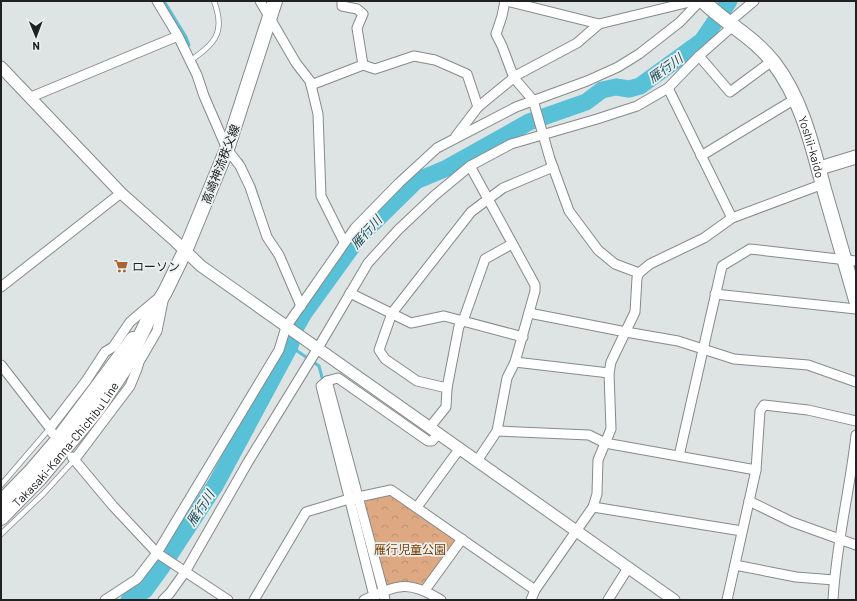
<svg xmlns="http://www.w3.org/2000/svg" width="857" height="601" viewBox="0 0 857 601" font-family="Barlow,'Noto Sans JP',sans-serif">
	<defs>
		<pattern id="forest-crowns" width="20" height="18" patternUnits="userSpaceOnUse"><rect width="20" height="18" fill="#dea883"/><path d="M2 6a3 3 0 1 1 6 0M12 15a3 3 0 1 1 6 0" fill="none" stroke="#be9071"/></pattern>
	</defs>
	<rect width="100%" height="100%" fill="#dee3e4"/>
	<!-- forest -->
	<path fill="url(#forest-crowns)" d="M385 495H389L454 539 455 543 425 583 421 584 411 582 388 585 385 583 363 505 366 501Z"/>
	<g fill="none" stroke-linecap="round" stroke-linejoin="round">
		<!-- stream -->
		<g stroke="#58c1d8" stroke-width="3">
			<path d="M164 1 186 37 189 45"/>
			<path d="M241 160 254 186 260 204"/>
			<path d="M290 346 319 366 323 381"/>
		</g>
		<!-- river -->
		<path stroke="#58c1d8" stroke-width="17" d="M129 600 145 590 161 568 216 484 290 346 296 327 304 313 359 237 416 181 447 168 529 122 586 102 602 90 616 87 629 89 640 86 702 41 729 1"/>
		<defs>
			<g id="service">
				<path d="M190 61C215 43 226 33 214 1"/>
				<path d="M1 485 50 428"/>
				<path d="M1 534 43 494 75 459"/>
			</g>
			<g id="minor">
				<path d="M157 1 178 36 197 75 204 96 227 149 240 166 250 187 267 237 279 255 301 306"/>
				<path d="M260 1 296 63 310 81 318 114 321 196 344 242"/>
				<path d="M342 1V6L357 9 363 14 357 28 363 65"/>
				<path d="M505 1 502 16 496 34 502 46 514 78 533 100 550 159 569 211 598 250 615 264 639 273 650 264 704 238 732 218 823 184"/>
				<path d="M507 1 599 24 694 1"/>
				<path d="M729 22 754 1"/>
				<path d="M699 56 730 92 772 61"/>
				<path d="M311 85 363 65 375 69 414 56 435 60 467 74 478 107"/>
				<path d="M668 88 732 218"/>
				<path d="M31 97 178 36"/>
				<path d="M456 136 478 107 517 75 577 43 599 24"/>
				<path d="M701 156 795 99"/>
				<path d="M470 166 535 285V291L515 362 507 378 497 431 477 461"/>
				<path d="M512 244 485 259 463 321 459 326 447 388 417 381 385 359 379 350 392 313 471 212 503 188 553 167"/>
				<path d="M1 287 121 193"/>
				<path d="M350 293 411 323 444 316 523 337"/>
				<path d="M715 294 856 309"/>
				<path d="M529 313 626 332 678 341 734 359 808 365 856 382"/>
				<path d="M515 362 609 373"/>
				<path d="M1 365 50 428 52 433"/>
				<path d="M327 381 383 590 385 600"/>
				<path d="M430 427 446 407 447 388"/>
				<path d="M50 428 86 381 105 352 113 347 130 322 156 300"/>
				<path d="M497 431 589 435 605 443 756 470"/>
				<path d="M679 456 722 266 750 249 856 261"/>
				<path d="M72 457 113 506 157 553 228 600"/>
				<path d="M75 459 130 386 137 369 139 362 157 331 163 301"/>
				<path d="M749 501 792 522 856 545"/>
				<path d="M417 507 460 448"/>
				<path d="M593 507 742 531"/>
				<path d="M735 565 796 577 834 580"/>
				<path d="M425 590 462 539"/>
				<path d="M105 600 137 579 157 553 279 350 286 327 355 228 399 183 437 148 516 107 587 81 618 67 639 54 680 22 700 1"/>
				<path d="M163 600 170 593 185 572 248 462 318 348 368 263 398 230 435 195 470 166 511 144 597 119 637 106 668 88 699 56 734 25"/>
				<path d="M254 600 306 512 349 499 391 490 535 590"/>
				<path d="M364 600C398 585 407 579 441 600"/>
				<path d="M375 600 321 386 327 381 338 378 428 441H432L439 433"/>
				<path d="M531 600 535 590 593 507 597 494 598 460 611 429 609 373 611 362 635 312 637 278 639 273"/>
				<path d="M608 600 628 568"/>
				<path d="M727 600 756 470 760 411 764 405 808 410 856 421"/>
				<path d="M833 600C836 544 850 490 856 435"/>
			</g>
			<path id="tertiary" d="M1 67 121 193 175 241 201 266 674 600"/>
			<path id="secondary" d="M820 168 856 157"/>
			<g id="primary">
				<path id="s1" d="M703 1C725 23 754 37 774 63 802 100 812 145 824 189 835 226 845 263 856 300"/>
				<path d="M1 502 32 470 56 442 133 339"/>
				<path id="s2" d="M1 518 40 478 97 410 125 368 148 320 165 292 185 251 227 149 275 1"/>
			</g>
		</defs>
		<!-- service casing -->
		<use href="#service" stroke="#858a8b" stroke-width="6"/>
		<!-- minor casing -->
		<use href="#minor" stroke="#858a8b" stroke-width="11"/>
		<!-- tertiary casing -->
		<use href="#tertiary" stroke="#858a8b" stroke-width="13"/>
		<!-- secondary casing -->
		<use href="#secondary" stroke="#858a8b" stroke-width="15"/>
		<!-- primary casing -->
		<use href="#primary" stroke="#858a8b" stroke-width="16"/>
		<!-- service -->
		<use href="#service" stroke="#fff" stroke-width="4.5"/>
		<!-- minor -->
		<use href="#minor" stroke="#fff" stroke-width="9"/>
		<!-- tertiary -->
		<use href="#tertiary" stroke="#fff" stroke-width="11"/>
		<!-- secondary -->
		<use href="#secondary" stroke="#fff" stroke-width="13"/>
		<!-- primary -->
		<use href="#primary" stroke="#fff" stroke-width="14"/>
	</g>
	<!-- icons -->
	<defs>
		<symbol id="supermarket-bare" viewBox="-9 -9 18 18"><path d="M-6-5.5h2.5l.6 2H6L4.5 2H-2.5L-4.4-4H-6ZM-1.5 3.2a1.3 1.3 0 1 0 .1 0ZM3 3.2a1.3 1.3 0 1 0 .1 0Z" fill="#a76532" stroke="#ebf0f1" stroke-width="2.5" paint-order="stroke"/></symbol>
	</defs>
	<g fill-rule="evenodd">
		<use href="#supermarket-bare" x="111" y="256" width="20" height="20"/>
	</g>
	<g text-anchor="middle" dominant-baseline="central" stroke-width="3.5" stroke-linejoin="round" paint-order="stroke">
		<!-- street labels -->
		<g font-size="12" fill="#202122" stroke="#ebf0f1">
			<text stroke="none"><textPath href="#s1" startOffset="187">Yoshii-kaido</textPath></text>
			<text transform="translate(220 164) rotate(-69)">高崎神流秩父線</text>
			<text stroke="none"><textPath href="#s2" startOffset="98">Takasaki-Kanna-Chichibu Line</textPath></text>
		</g>
		<!-- poi labels -->
		<g font-size="12" fill="#202122" stroke="#ebf0f1" text-anchor="start">
			<text x="132" y="266">ローソン</text>
		</g>
		<!-- park labels -->
		<g font-size="12" fill="#7a3d01" stroke="#ebf0f1">
			<text x="410" y="549">雁行児童公園</text>
		</g>
		<!-- water labels -->
		<g font-size="13" font-style="italic" fill="#22505a" stroke="#ebf0f1">
			<text transform="translate(665 68) rotate(-36)">雁行川</text>
			<text transform="translate(366 232) rotate(-48)">雁行川</text>
			<text transform="translate(200 508) rotate(-57)">雁行川</text>
		</g>
	</g>
	<!-- border -->
	<rect width="857" height="601" fill="none" stroke="#202122" stroke-width="4"/>
	<!-- north arrow -->
	<g transform="translate(36 36) rotate(179)" stroke="#ebf0f1" stroke-width="3" paint-order="stroke">
	<path d="M0-3L7 15L0 10L-7 15Z" fill="#202122"/>
	<text y="-6" font-size="11" font-weight="bold" text-anchor="middle" fill="#202122">N</text>
	</g>
</svg>
